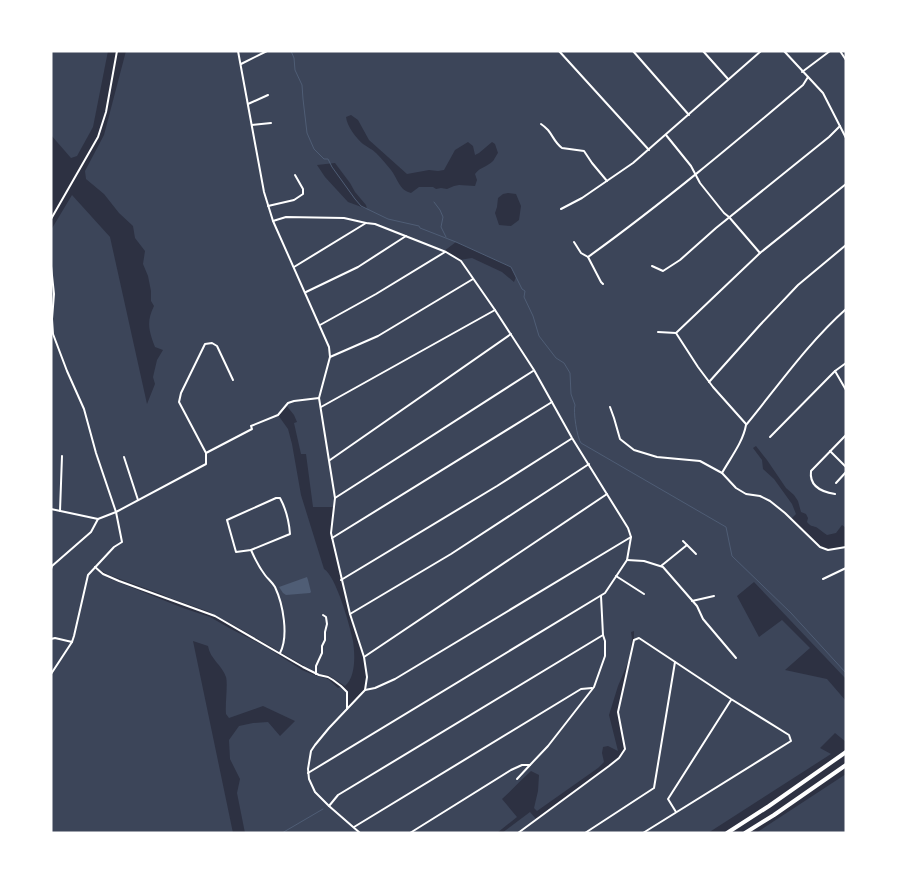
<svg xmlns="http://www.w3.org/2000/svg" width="897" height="884" viewBox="0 0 897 884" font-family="'Source Sans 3',sans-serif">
	<rect width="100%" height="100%" fill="#2d3142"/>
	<!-- green -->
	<g fill="#3c4559" fill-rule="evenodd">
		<path d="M51 51H108L93 127 77 156 71 158 51 135Z"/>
		<path d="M126 51H846V528L842 525 836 533 827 535C824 533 819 529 816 527 812 526 810 526 807 522L808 518 806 514 801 512 798 501 794 495 786 488 767 460 756 446 753 448 762 460 763 469 774 479 792 504 796 514 791 519 819 546 828 550 846 547V679L754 582 737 596 759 637 782 620 810 648 785 670 827 679 846 701V742L835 733 820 748 831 754 708 833H502L530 812 536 819 619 758 625 749 618 712 634 640V631L631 632 632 639 629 660 618 686 609 715 618 751 608 746 603 747 602 753 604 762 598 768 537 811 534 808 538 791 539 775 531 771C521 780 512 790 502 799L517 817 497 833H245L237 793 240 779 230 759 229 740 239 726 253 723 268 722 280 736 295 721 263 706 229 718 226 714C225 705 228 684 226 677 222 665 210 659 208 646L193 641 233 833H51V230L72 195 110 237 147 404 155 384 153 377 157 360 163 350 155 347C149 331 146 322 154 306L151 301V291L148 276 143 264 145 251 135 238 133 226 119 213 104 194 86 179 85 171 104 135ZM351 115 358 120 369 140 407 174 429 170 438 171 444 170 455 150 468 142 473 146 475 155 479 153 492 142 495 144 498 153C497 154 494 160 493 161 487 167 480 167 475 174L477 180 475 186 459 185 454 186 447 189 441 188 436 189 433 187H419L411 193C399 190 398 179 391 170 387 165 381 158 376 153 372 149 367 147 363 144 356 138 347 126 346 117ZM335 163 350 183 355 192 366 205 367 209 348 202 325 177 317 165ZM508 193 516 194 521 206 519 220 511 226 499 225 495 213 497 207 498 198 503 194ZM456 242 511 267 516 277 514 282 502 272 472 258 459 260 444 251ZM286 405 294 415 297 422 294 423 301 454H306L313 507H334L331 522V534L351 615 364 656 367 677 365 690 347 708 346 691 342 686 338 688 328 679 314 675 302 670 266 647 231 629 210 617 183 608 108 578 94 568 95 567 109 575 161 594 170 598 207 611 239 628 294 660 319 674 328 675 345 686C356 677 355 654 353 641 350 626 336 576 324 569L301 495 292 444 288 429 278 415Z"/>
		<path d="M846 774V833H756Z"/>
	</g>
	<!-- water -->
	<path fill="#4f5d75" d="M307 577 308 580 311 592 310 593 286 595 283 593 279 587Z"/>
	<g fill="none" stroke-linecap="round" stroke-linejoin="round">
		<!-- stream -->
		<g stroke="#4f5d75" stroke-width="1">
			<path d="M291 51 294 58 295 70 302 85 303 99 307 133 314 149 324 159H328L332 167 355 199 361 206 388 219 419 226 420 228 456 242 511 267 522 289 525 291 524 297 533 316 539 336 556 358 564 363 570 373 571 394 575 405C573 411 577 438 581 443L726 527 732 556 791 613 846 673"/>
			<path d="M434 202 440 210 443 217 441 227 446 237"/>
			<path d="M282 833 323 809"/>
		</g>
		<!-- minor -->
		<g stroke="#fff" stroke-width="2">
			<path d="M238 51 264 192 273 221 329 347 330 357 319 398"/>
			<path d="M559 51 649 150"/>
			<path d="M633 51 689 115"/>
			<path d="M703 51 728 79"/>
			<path d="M784 51 823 93 846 138"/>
			<path d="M840 51 846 60"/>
			<path d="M241 64 267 51"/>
			<path d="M802 72 830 51"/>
			<path d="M248 104 268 95"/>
			<path d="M541 124C544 126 546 128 548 130 553 136 555 143 562 148L584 151 592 163 607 181"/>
			<path d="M252 125 271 123"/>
			<path d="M666 135 691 166 700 183 724 213 729 217 760 253"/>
			<path d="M268 206 294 200 303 194V189L295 175"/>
			<path d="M561 209 582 198 633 163 761 51"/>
			<path d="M51 219 98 137 106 112 117 51"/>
			<path d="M273 221 286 217 344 218 366 223 375 224 446 252 461 261 495 310 534 370 572 438 628 528 631 537 627 560 605 593 308 773"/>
			<path d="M574 242 581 253 588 257 601 282 603 284"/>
			<path d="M588 257C663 203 733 144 803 85L808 77"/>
			<path d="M51 266 54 294 52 319 53 334 67 371 84 409 96 453 116 512 122 542 114 547 88 575 74 636 72 642 55 638 51 639"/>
			<path d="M652 266 663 271 680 260 716 228 829 137 840 126"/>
			<path d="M294 267 366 223"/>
			<path d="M306 292 358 267 406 236"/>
			<path d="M320 325 376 294 445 252"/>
			<path d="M658 332 676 333"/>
			<path d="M676 333 760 253 846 184"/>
			<path d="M676 333 698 367 713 387 746 424"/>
			<path d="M330 357 378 336 473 279"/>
			<path d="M835 371 846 390"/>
			<path d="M709 382 760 325 798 285 846 245"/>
			<path d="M321 407 495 310"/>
			<path d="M610 407 614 418 620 439 634 450 657 457 700 461 722 473 736 488 746 494 760 496 770 501 785 513 820 547 828 550 846 547"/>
			<path d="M770 437 835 371 846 363"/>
			<path d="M830 451 846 467"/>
			<path d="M206 453 179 402 181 393 205 344 212 343 217 346 233 380"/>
			<path d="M124 457 138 500"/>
			<path d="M330 460 511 334"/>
			<path d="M722 473C731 457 743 442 746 425 778 386 808 343 846 309"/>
			<path d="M836 483 846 472"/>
			<path d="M835 494C822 492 809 487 811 471L846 435"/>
			<path d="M276 498H280C286 509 289 521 290 534L251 550 236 552 227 520Z"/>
			<path d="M335 498 533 371"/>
			<path d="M51 509 98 519 116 512 206 464V453L252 429 251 426 278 415 288 403 294 401 319 398 335 498 331 533 350 614 364 657 367 677 365 690 329 728 315 745 311 751 308 769 309 779 315 792 329 806 360 833"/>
			<path d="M60 511 62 456"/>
			<path d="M332 538 552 402"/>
			<path d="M683 541 696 554"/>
			<path d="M251 550C255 559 259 567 265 575 268 579 272 582 275 587 283 604 289 636 280 653"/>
			<path d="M627 560 644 561 663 567 697 606 703 619 736 658"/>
			<path d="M661 566 687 545"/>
			<path d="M95 567 103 574 119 581 215 616 303 667 319 675 328 677 333 680 341 686 347 692V709"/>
			<path d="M51 569 52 566 91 532 98 519"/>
			<path d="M616 576 644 594"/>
			<path d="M823 579 846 568"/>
			<path d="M341 580 497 486 571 439"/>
			<path d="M692 601 714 596"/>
			<path d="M350 614 451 554 589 464"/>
			<path d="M364 657 607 494"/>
			<path d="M51 674 72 642"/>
			<path d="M316 674V666L322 653V646L325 640V632L327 624 326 617 323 615"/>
			<path d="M365 690 375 688 395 679 631 537"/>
			<path d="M517 779 530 765"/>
			<path d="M329 806 338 795 603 635"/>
			<path d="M676 812 668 799 731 700"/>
			<path d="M354 827 581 689 592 688"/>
			<path d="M410 833 511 770 522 765H530L548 746 594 687 605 656V641L603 635 601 596"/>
			<path d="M518 833 609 766 619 758 625 749 618 712 634 640 639 638 731 699 789 735 791 741 643 833"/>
			<path d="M585 833 654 788 675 662"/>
		</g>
		<!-- primary -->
		<g stroke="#fff" stroke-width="4">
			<path d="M727 833 769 806 846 752"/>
			<path d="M745 833 774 815 846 765"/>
		</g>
	</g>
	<!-- border -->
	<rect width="897" height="884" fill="none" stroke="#ffffff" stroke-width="105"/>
</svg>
